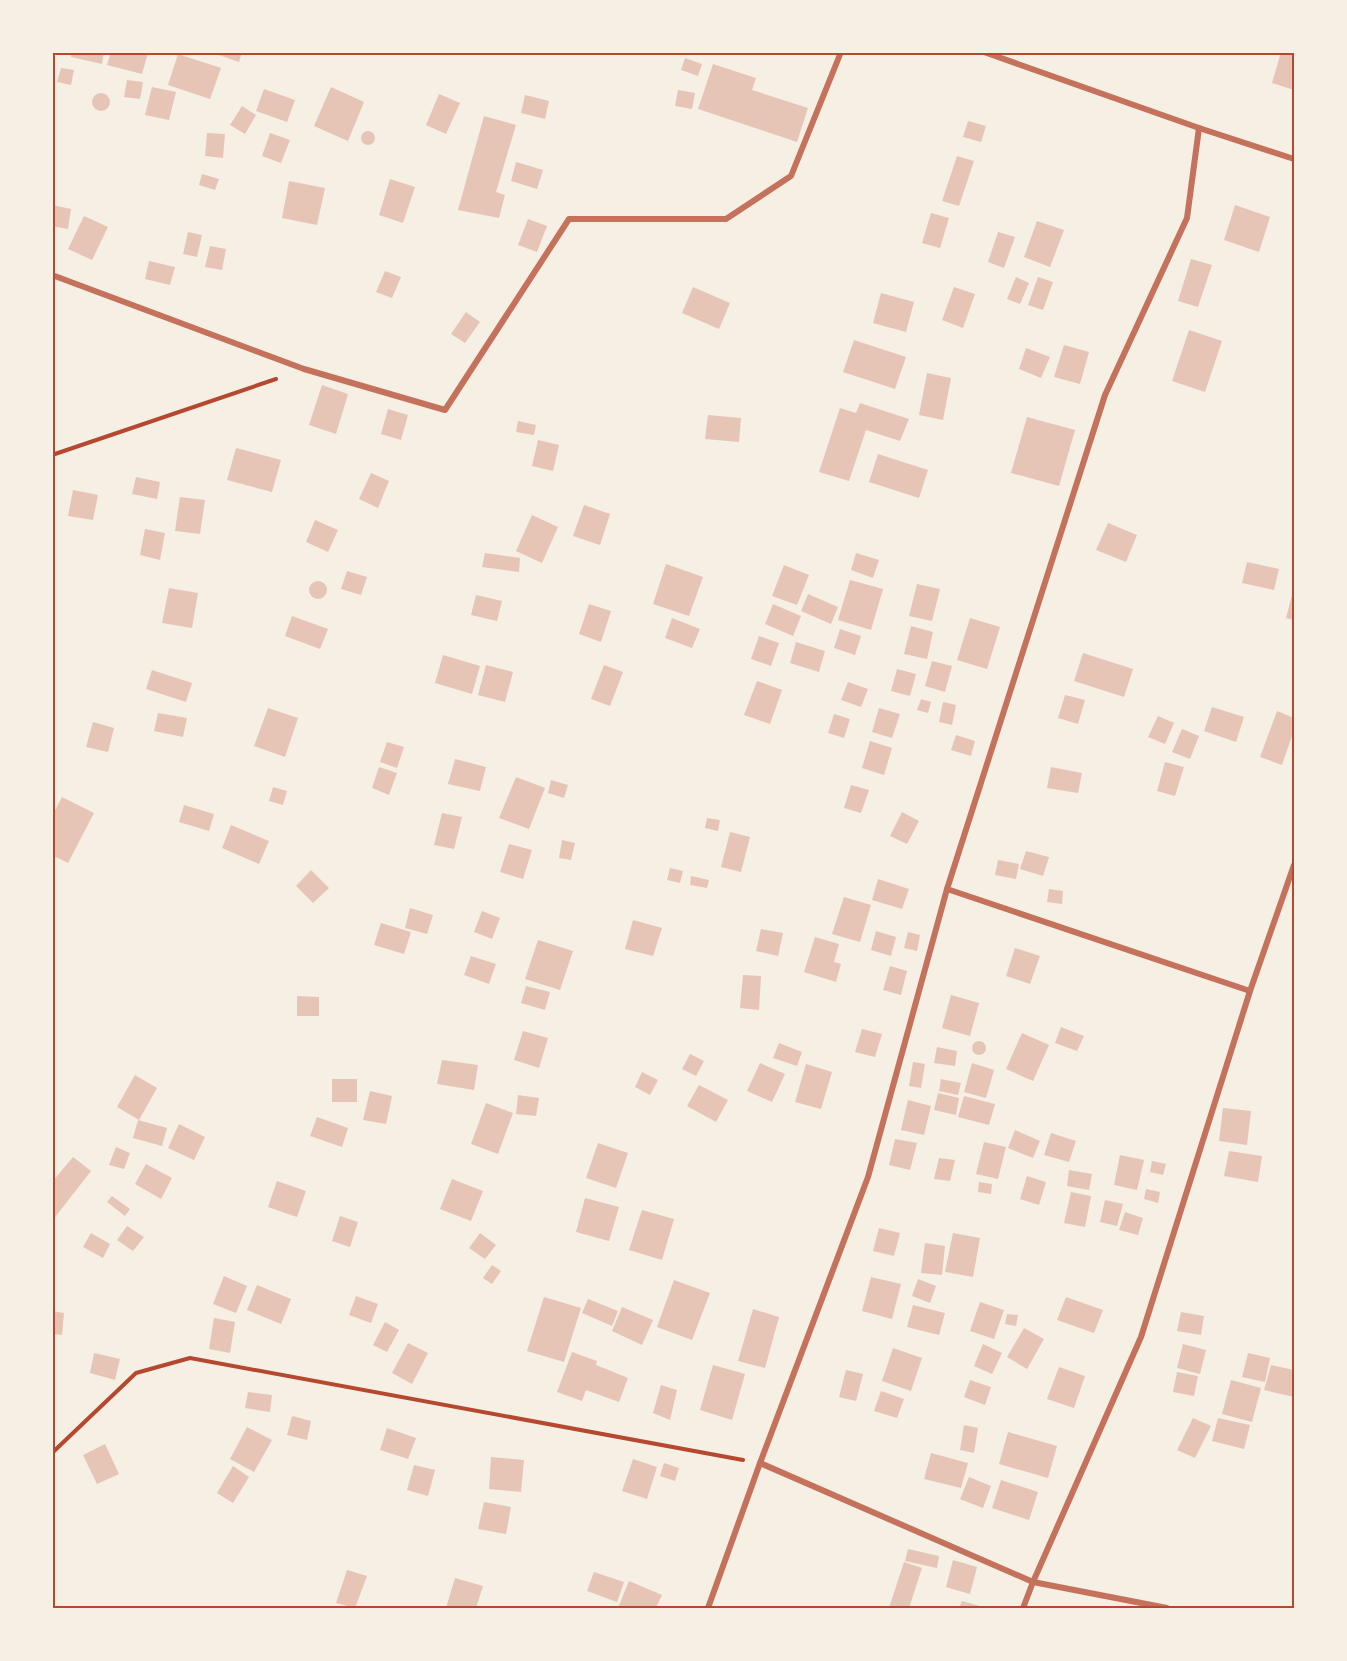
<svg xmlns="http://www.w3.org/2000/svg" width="1347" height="1661" viewBox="0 0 1347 1661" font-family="'Fira Sans Condensed',sans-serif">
	<rect width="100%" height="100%" fill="#f6efe4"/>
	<!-- building -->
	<g fill="#e6c5b7">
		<path d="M72 52H104L102 64 71 57Z"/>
		<path d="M111 52 148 53 142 74 107 65Z"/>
		<path d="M210 52H242L239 62Z"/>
		<path d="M1281 52H1294V90L1272 83Z"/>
		<path d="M178 54 221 68 210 99 168 85Z"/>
		<path d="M685 58 702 64 698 76 681 70Z"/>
		<path d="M713 64 756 78 752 90 808 108 797 142 698 109Z"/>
		<path d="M61 68 74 70 71 85 57 82Z"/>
		<path d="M127 80 143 82 140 99 124 97Z"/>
		<path d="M152 87 176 92 169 120 145 115Z"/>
		<path d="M331 87 364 102 348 141 314 126Z"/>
		<path d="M264 89 295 100 287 122 256 111Z"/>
		<path d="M678 90 695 93 692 109 675 106Z"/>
		<circle cx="101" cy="102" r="9"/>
		<path d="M439 94 460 103 446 134 426 125Z"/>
		<path d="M525 95 549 101 545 119 521 113Z"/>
		<path d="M242 106 256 115 245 134 230 125Z"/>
		<path d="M484 116 516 125 496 192 505 195 499 218 458 210Z"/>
		<path d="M968 121 986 126 981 142 963 137Z"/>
		<circle cx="368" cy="138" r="7"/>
		<path d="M207 133 225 134 223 158 205 156Z"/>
		<path d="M270 133 290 140 281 163 262 156Z"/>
		<path d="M957 156 974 161 959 206 942 201Z"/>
		<path d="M516 162 543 170 537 189 511 181Z"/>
		<path d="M202 174 219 179 215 190 199 185Z"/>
		<path d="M390 179 415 187 403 223 379 215Z"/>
		<path d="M289 181 325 188 317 225 282 218Z"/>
		<path d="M52 205 71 209 68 229 52 226Z"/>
		<path d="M1235 205 1270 217 1259 252 1224 240Z"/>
		<path d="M931 213 949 218 940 248 922 243Z"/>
		<path d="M84 216 108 227 92 260 68 249Z"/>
		<path d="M528 219 547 226 537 252 518 245Z"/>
		<path d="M1037 221 1064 230 1050 267 1024 257Z"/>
		<path d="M188 232 202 235 197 257 183 254Z"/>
		<path d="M998 232 1015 237 1004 268 988 262Z"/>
		<path d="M210 246 226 249 222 270 205 267Z"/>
		<path d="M1191 259 1212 265 1198 307 1178 301Z"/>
		<path d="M149 261 175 267 170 285 145 279Z"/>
		<path d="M385 271 401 277 392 298 376 292Z"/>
		<path d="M1016 277 1029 283 1020 304 1007 299Z"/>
		<path d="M1038 277 1053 282 1043 310 1028 305Z"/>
		<path d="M693 287 730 303 719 329 682 313Z"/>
		<path d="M954 287 975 294 963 328 942 320Z"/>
		<path d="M881 293 914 302 906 332 873 323Z"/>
		<path d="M466 312 480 322 465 343 451 334Z"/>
		<path d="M1189 330 1222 341 1205 392 1172 381Z"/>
		<path d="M854 340 906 357 895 389 843 372Z"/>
		<path d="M1064 345 1089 352 1080 384 1054 377Z"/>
		<path d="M1026 348 1050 357 1041 378 1019 369Z"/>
		<path d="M927 373 951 378 943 420 919 415Z"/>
		<path d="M322 385 348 394 336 434 309 425Z"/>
		<path d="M860 403 909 419 900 441 866 430 849 481 819 472 840 408 856 413Z"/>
		<path d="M388 409 408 415 401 440 381 434Z"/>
		<path d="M708 415 741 418 739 442 705 439Z"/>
		<path d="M1027 417 1075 430 1059 486 1011 473Z"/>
		<path d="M518 421 536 425 534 435 516 432Z"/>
		<path d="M538 440 559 445 553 471 532 466Z"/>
		<path d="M236 448 281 460 272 492 227 480Z"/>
		<path d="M878 454 928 470 919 498 869 482Z"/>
		<path d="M371 473 389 481 378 508 359 499Z"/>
		<path d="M136 477 160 482 157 499 132 494Z"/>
		<path d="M73 490 98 495 93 520 68 516Z"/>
		<path d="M180 497 205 500 200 534 175 531Z"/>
		<path d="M584 505 610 514 600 545 573 536Z"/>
		<path d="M532 515 558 527 542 563 516 551Z"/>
		<path d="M315 520 338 530 328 552 306 542Z"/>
		<path d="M1108 523 1137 535 1126 562 1096 550Z"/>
		<path d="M145 529 165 533 160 560 140 555Z"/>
		<path d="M485 553 520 558 519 572 482 567Z"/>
		<path d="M856 553 879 560 873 578 851 570Z"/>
		<path d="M1247 562 1279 569 1274 590 1242 583Z"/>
		<path d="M666 564 703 577 689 616 653 604Z"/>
		<path d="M784 565 809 575 797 605 772 596Z"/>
		<path d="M347 571 367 577 361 595 341 589Z"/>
		<path d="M850 580 883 589 871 630 838 620Z"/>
		<circle cx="318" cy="590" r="9"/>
		<path d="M917 584 940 589 932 621 909 616Z"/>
		<path d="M169 588 198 593 192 628 162 623Z"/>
		<path d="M808 594 838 607 831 624 801 611Z"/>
		<path d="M476 595 502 601 497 621 471 615Z"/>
		<path d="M1292 595H1294V620L1286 618Z"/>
		<path d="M589 604 611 611 601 642 579 634Z"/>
		<path d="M773 604 801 616 793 636 765 624Z"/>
		<path d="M292 616 328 629 320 649 285 636Z"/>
		<path d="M672 618 700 629 692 648 665 638Z"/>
		<path d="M970 618 1000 627 987 669 957 660Z"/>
		<path d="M911 626 933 632 927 659 904 654Z"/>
		<path d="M840 629 861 636 855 655 834 648Z"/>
		<path d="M759 636 779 643 771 666 751 659Z"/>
		<path d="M796 642 825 651 819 672 790 663Z"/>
		<path d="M1083 653 1133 669 1124 697 1074 681Z"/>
		<path d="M443 655 480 666 472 694 435 683Z"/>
		<path d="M932 661 952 666 945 692 925 686Z"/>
		<path d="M486 665 513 672 505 702 478 695Z"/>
		<path d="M604 665 623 672 610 706 591 699Z"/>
		<path d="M897 669 916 674 910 696 891 691Z"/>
		<path d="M152 670 192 683 186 702 146 689Z"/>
		<path d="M757 681 782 690 770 724 744 715Z"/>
		<path d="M848 682 868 689 861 707 841 700Z"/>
		<path d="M1065 695 1085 700 1078 724 1058 718Z"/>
		<path d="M921 699 931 702 928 713 917 710Z"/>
		<path d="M943 702 956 705 952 725 939 722Z"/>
		<path d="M1212 707 1244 717 1236 742 1204 731Z"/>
		<path d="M268 708 298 718 285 757 254 746Z"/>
		<path d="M879 708 900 714 892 738 872 732Z"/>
		<path d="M1277 711 1294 718V730L1282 765 1260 757Z"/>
		<path d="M158 713 187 718 183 737 154 731Z"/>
		<path d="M834 714 850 719 844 738 828 733Z"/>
		<path d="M1158 716 1174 723 1165 744 1148 737Z"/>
		<path d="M93 722 114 728 108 752 86 747Z"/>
		<path d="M1182 729 1199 736 1190 759 1172 752Z"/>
		<path d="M956 735 975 741 971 756 951 750Z"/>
		<path d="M870 741 892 748 884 775 862 768Z"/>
		<path d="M387 742 404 747 397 768 380 762Z"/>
		<path d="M455 759 486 767 480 791 448 784Z"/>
		<path d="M1165 762 1184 767 1175 796 1157 791Z"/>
		<path d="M379 767 397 773 389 795 372 788Z"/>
		<path d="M1051 767 1082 773 1078 793 1047 788Z"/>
		<path d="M516 777 545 788 529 829 499 818Z"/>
		<path d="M551 780 568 785 564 798 548 793Z"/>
		<path d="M851 785 869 790 861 813 844 808Z"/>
		<path d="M273 787 287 791 283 805 269 801Z"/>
		<path d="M62 797 94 813 68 863 52 855V816Z"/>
		<path d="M184 805 214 814 209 831 179 822Z"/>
		<path d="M902 812 919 821 907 844 890 836Z"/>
		<path d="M442 813 462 817 454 849 434 845Z"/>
		<path d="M707 818 720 820 718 831 705 828Z"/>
		<path d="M231 825 269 841 259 864 222 848Z"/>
		<path d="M730 832 750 837 741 872 721 867Z"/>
		<path d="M562 840 575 843 571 860 559 858Z"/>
		<path d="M509 844 532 850 523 879 500 872Z"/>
		<path d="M1026 851 1049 857 1043 876 1020 869Z"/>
		<path d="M998 860 1019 864 1016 879 995 875Z"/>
		<path d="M670 868 683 871 680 883 667 880Z"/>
		<path d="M311 870 329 888 313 903 296 886Z"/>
		<path d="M691 876 709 880 707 888 690 885Z"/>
		<path d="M878 879 909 889 902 909 872 900Z"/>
		<path d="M1049 889 1063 891 1062 904 1047 902Z"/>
		<path d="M844 897 871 905 860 942 832 934Z"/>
		<path d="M410 908 433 915 427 934 405 928Z"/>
		<path d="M482 911 500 918 492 939 474 932Z"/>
		<path d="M633 920 662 928 653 956 625 949Z"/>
		<path d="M381 923 411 932 404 954 374 945Z"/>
		<path d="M761 929 783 933 778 956 756 951Z"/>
		<path d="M876 931 896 937 891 956 871 950Z"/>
		<path d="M908 932 920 935 917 951 904 948Z"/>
		<path d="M815 937 839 944 834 962 841 964 836 982 804 972Z"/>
		<path d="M538 940 573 951 560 990 525 979Z"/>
		<path d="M1015 948 1040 956 1030 984 1006 976Z"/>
		<path d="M471 956 496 964 489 984 464 975Z"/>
		<path d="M890 966 907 971 901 995 883 990Z"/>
		<path d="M743 975 761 976 759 1010 740 1008Z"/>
		<path d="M526 986 550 992 545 1010 521 1003Z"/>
		<path d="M951 995 979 1003 970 1036 942 1028Z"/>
		<path d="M297 996 319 997V1016H297Z"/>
		<path d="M1061 1027 1084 1036 1077 1051 1055 1043Z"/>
		<path d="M862 1029 882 1034 875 1057 855 1052Z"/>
		<path d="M523 1031 548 1038 539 1068 514 1060Z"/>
		<path d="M1022 1033 1049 1045 1033 1081 1006 1069Z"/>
		<circle cx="979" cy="1048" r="7"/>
		<path d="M779 1043 802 1052 797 1066 773 1058Z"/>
		<path d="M937 1047 957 1051 955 1066 934 1063Z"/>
		<path d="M690 1054 704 1061 696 1076 682 1069Z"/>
		<path d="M442 1060 478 1065 474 1090 437 1084Z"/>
		<path d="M913 1062 925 1064 921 1088 909 1086Z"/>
		<path d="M760 1063 785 1074 772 1102 747 1091Z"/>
		<path d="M972 1063 994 1070 986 1098 964 1092Z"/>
		<path d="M806 1064 832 1072 821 1109 795 1102Z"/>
		<path d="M642 1072 658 1080 650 1095 635 1087Z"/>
		<path d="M135 1075 157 1088 139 1120 117 1107Z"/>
		<rect x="332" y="1079" width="25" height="23"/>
		<path d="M941 1079 961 1083 958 1095 939 1091Z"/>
		<path d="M699 1085 728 1100 716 1122 687 1106Z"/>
		<path d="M370 1091 392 1096 386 1124 363 1120Z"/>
		<path d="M938 1093 959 1098 956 1115 934 1110Z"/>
		<path d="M518 1095 539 1098 536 1116 516 1114Z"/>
		<path d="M964 1096 995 1104 989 1125 958 1117Z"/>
		<path d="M908 1100 931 1106 924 1135 901 1130Z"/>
		<path d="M486 1103 513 1113 498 1154 471 1144Z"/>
		<path d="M1223 1108 1251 1111 1247 1145 1219 1141Z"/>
		<path d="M317 1117 348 1128 342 1147 310 1136Z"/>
		<path d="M138 1120 167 1128 162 1146 133 1138Z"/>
		<path d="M179 1124 205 1137 194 1160 168 1148Z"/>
		<path d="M1015 1130 1040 1141 1033 1158 1008 1148Z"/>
		<path d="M1051 1133 1076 1141 1069 1162 1044 1155Z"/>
		<path d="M895 1139 917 1143 910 1170 889 1165Z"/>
		<path d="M984 1142 1006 1147 998 1179 976 1174Z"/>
		<path d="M598 1143 628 1153 616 1188 586 1178Z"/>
		<path d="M116 1147 130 1153 124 1169 109 1165Z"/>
		<path d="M1229 1151 1262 1156 1258 1182 1224 1176Z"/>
		<path d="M1120 1155 1144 1160 1137 1190 1114 1185Z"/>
		<path d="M73 1157 91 1171 52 1221V1182Z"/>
		<path d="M939 1158 955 1160 950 1181 934 1179Z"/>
		<path d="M1152 1161 1166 1164 1163 1175 1150 1172Z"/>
		<path d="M146 1164 172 1178 161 1199 135 1184Z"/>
		<path d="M1069 1170 1092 1174 1089 1190 1067 1186Z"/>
		<path d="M1027 1176 1046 1182 1039 1205 1020 1199Z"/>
		<path d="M452 1179 483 1191 471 1221 440 1209Z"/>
		<path d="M277 1181 306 1191 297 1217 268 1207Z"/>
		<path d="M979 1182 992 1184 991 1194 978 1192Z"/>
		<path d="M1146 1189 1160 1192 1158 1203 1144 1199Z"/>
		<path d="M1071 1192 1091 1196 1085 1227 1064 1223Z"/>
		<path d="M112 1196 130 1209 125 1216 107 1202Z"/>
		<path d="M585 1198 619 1207 609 1241 576 1232Z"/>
		<path d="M1105 1200 1123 1204 1117 1226 1100 1222Z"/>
		<path d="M642 1210 674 1219 662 1260 629 1250Z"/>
		<path d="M1125 1212 1143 1218 1138 1235 1119 1230Z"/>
		<path d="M340 1216 358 1222 350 1247 332 1241Z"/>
		<path d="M127 1226 144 1237 133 1251 117 1240Z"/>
		<path d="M879 1228 900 1233 894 1256 873 1251Z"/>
		<path d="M91 1233 110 1244 103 1258 83 1247Z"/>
		<path d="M480 1233 496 1245 485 1259 469 1248Z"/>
		<path d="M953 1233 980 1238 973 1277 945 1272Z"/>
		<path d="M925 1243 945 1246 942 1275 921 1273Z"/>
		<path d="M492 1265 501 1271 492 1284 483 1278Z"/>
		<path d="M224 1276 247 1286 236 1313 213 1304Z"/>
		<path d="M871 1277 901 1284 892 1319 862 1311Z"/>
		<path d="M918 1279 936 1286 930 1303 912 1296Z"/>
		<path d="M674 1280 710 1293 692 1340 657 1327Z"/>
		<path d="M257 1285 291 1299 281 1324 247 1310Z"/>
		<path d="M356 1296 378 1304 371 1323 349 1315Z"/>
		<path d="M544 1297 581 1308 564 1362 527 1351Z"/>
		<path d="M1066 1297 1103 1310 1094 1333 1057 1320Z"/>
		<path d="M588 1299 618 1311 612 1326 582 1313Z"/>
		<path d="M980 1302 1004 1310 994 1339 970 1331Z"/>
		<path d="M913 1305 945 1313 939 1335 907 1327Z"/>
		<path d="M622 1307 653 1320 642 1345 612 1331Z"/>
		<path d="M753 1309 779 1317 765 1368 738 1361Z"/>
		<path d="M52 1311 64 1313 62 1335 52 1334Z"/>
		<path d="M1181 1312 1204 1316 1201 1335 1177 1331Z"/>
		<path d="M1007 1314 1018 1315 1016 1326 1005 1324Z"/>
		<path d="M214 1318 235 1322 230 1353 209 1349Z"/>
		<path d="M385 1322 399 1330 387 1352 373 1345Z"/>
		<path d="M1024 1328 1044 1339 1027 1369 1007 1357Z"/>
		<path d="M408 1343 428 1353 412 1384 392 1373Z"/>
		<path d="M983 1344 1002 1353 992 1374 974 1366Z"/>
		<path d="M1183 1344 1206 1350 1200 1374 1177 1368Z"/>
		<path d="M893 1348 922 1358 911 1391 882 1381Z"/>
		<path d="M572 1352 597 1361 596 1365 628 1378 619 1402 586 1390 582 1401 557 1392Z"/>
		<path d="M94 1353 120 1359 115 1380 90 1373Z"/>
		<path d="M1248 1353 1270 1358 1265 1382 1242 1377Z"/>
		<path d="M713 1365 745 1374 732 1420 700 1410Z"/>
		<path d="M1271 1365 1294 1370V1397L1264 1390Z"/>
		<path d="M1059 1367 1085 1376 1074 1408 1047 1399Z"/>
		<path d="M846 1370 863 1374 856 1401 839 1397Z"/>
		<path d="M1177 1372 1198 1376 1194 1396 1173 1392Z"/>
		<path d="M970 1380 991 1387 985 1405 964 1397Z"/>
		<path d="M1231 1380 1261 1388 1252 1422 1222 1414Z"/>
		<path d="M661 1385 677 1390 670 1420 653 1413Z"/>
		<path d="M881 1391 904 1399 897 1418 874 1411Z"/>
		<path d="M248 1392 272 1395 270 1412 245 1408Z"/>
		<path d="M292 1416 311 1421 307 1440 287 1435Z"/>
		<path d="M1193 1418 1211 1426 1195 1458 1177 1450Z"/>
		<path d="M1218 1418 1250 1425 1244 1449 1212 1441Z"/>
		<path d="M964 1425 978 1428 974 1453 960 1450Z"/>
		<path d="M247 1427 272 1440 254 1472 230 1459Z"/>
		<path d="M387 1428 416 1438 408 1459 380 1450Z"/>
		<path d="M1008 1432 1057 1446 1048 1478 999 1464Z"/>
		<path d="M105 1444 119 1474 97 1484 83 1455Z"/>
		<path d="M931 1453 968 1463 961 1488 924 1479Z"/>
		<path d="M491 1457 524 1460 521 1492 489 1489Z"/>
		<path d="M633 1459 657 1467 647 1499 622 1491Z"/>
		<path d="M664 1463 679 1468 675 1481 660 1476Z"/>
		<path d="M414 1465 435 1470 428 1496 407 1490Z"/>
		<path d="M233 1466 249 1477 233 1503 217 1493Z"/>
		<path d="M969 1477 991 1486 983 1508 960 1499Z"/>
		<path d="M1001 1480 1038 1492 1029 1520 992 1508Z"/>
		<path d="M484 1502 511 1507 506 1534 478 1529Z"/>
		<path d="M908 1549 939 1556 937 1568 905 1561Z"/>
		<path d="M953 1560 977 1567 970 1594 946 1587Z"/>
		<path d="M904 1562 922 1568 909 1608H889Z"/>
		<path d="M347 1570 367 1576 355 1608 336 1603Z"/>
		<path d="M594 1572 624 1582 617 1602 587 1591Z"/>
		<path d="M455 1578 483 1586 476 1608H446Z"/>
		<path d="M629 1581 662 1595 656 1608H618Z"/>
		<path d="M962 1601 987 1608H959Z"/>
	</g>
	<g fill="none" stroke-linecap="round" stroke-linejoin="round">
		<!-- path -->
		<g stroke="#b5482f" stroke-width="4">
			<path d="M52 455 276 379"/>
			<path d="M52 1453 136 1373 190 1358 743 1460"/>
		</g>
		<!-- minor -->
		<g stroke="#c5725c" stroke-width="6">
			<path d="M984 52 1199 128 1294 159"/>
			<path d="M52 275 304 369 445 410 569 219H726L791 176 841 52"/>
			<path d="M947 889 1250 991"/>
			<path d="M760 1463 1033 1582 1167 1608"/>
			<path d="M708 1608 760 1463 868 1177 947 889 1105 395 1187 218 1199 128"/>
			<path d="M1023 1608 1033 1582 1141 1337 1250 991 1294 865"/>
		</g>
	</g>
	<!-- border -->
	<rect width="1347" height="1661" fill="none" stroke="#f6efe4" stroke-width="108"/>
	<rect x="54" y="54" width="1239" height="1553" fill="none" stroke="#b5482f" stroke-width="2"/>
</svg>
